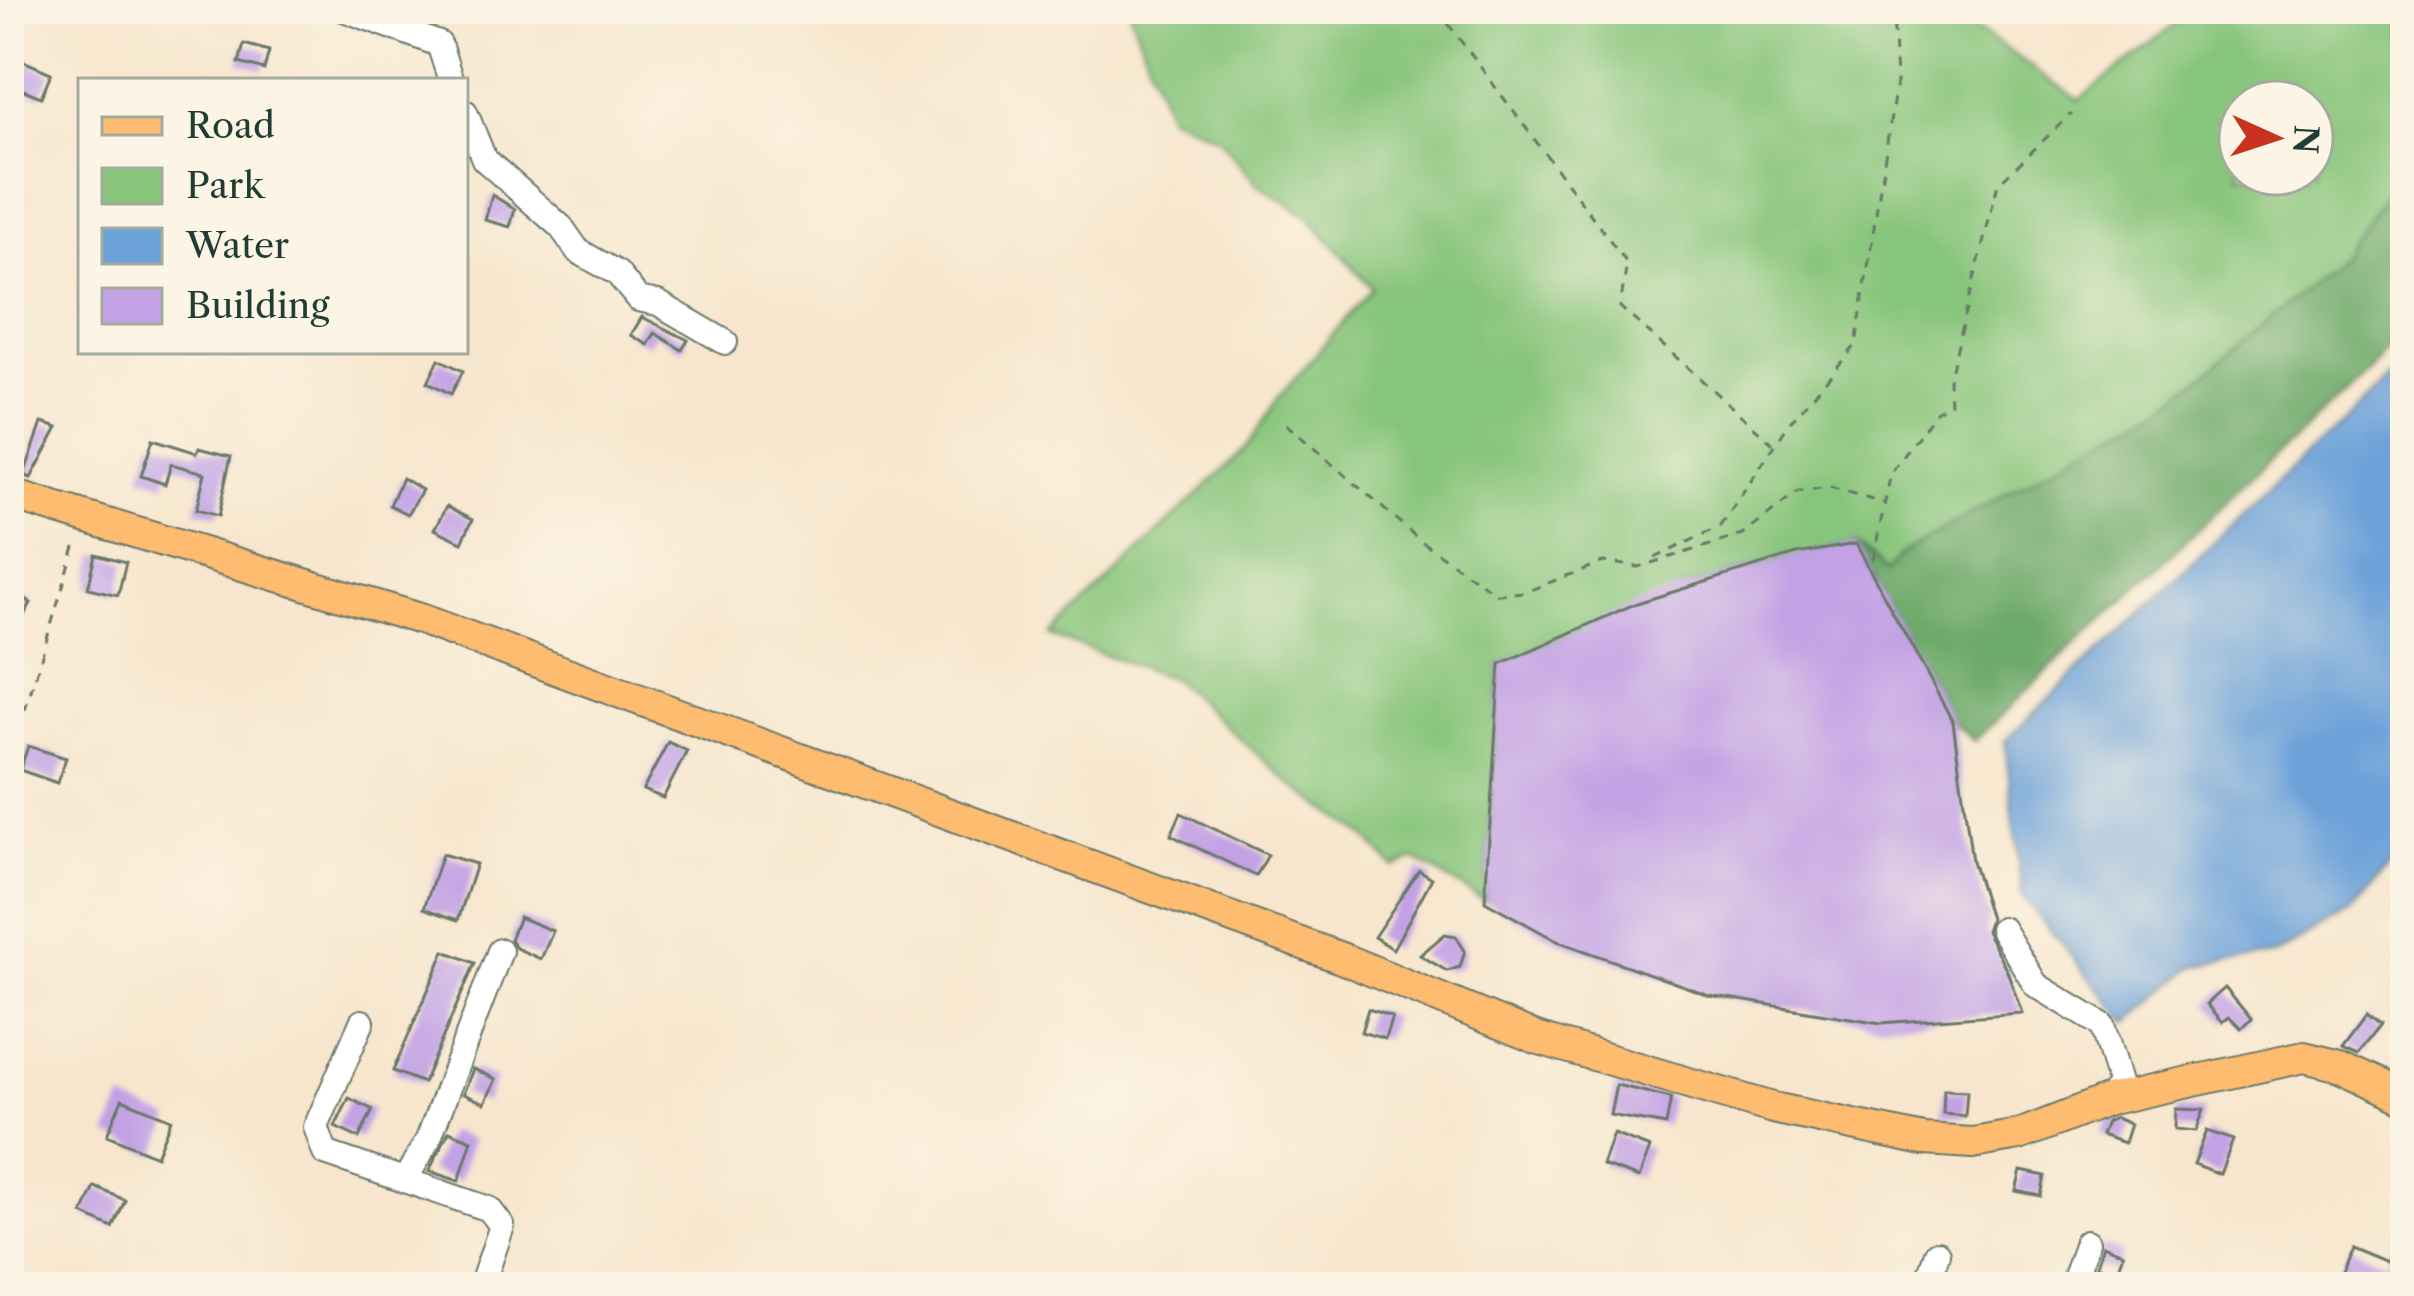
<svg xmlns="http://www.w3.org/2000/svg" width="2414" height="1296" viewBox="0 0 2414 1296" font-family="'Libre Caslon Text',serif">
	<rect width="100%" height="100%" fill="#fcf5e5"/>
	<filter id="ink" filterUnits="userSpaceOnUse"><feTurbulence type="fractalNoise" baseFrequency=".00833" numOctaves="2"/><feDisplacementMap in="SourceGraphic" scale="24" xChannelSelector="R" yChannelSelector="G"/><feConvolveMatrix kernelMatrix="1 2 1 2 8 2 1 2 1" color-interpolation-filters="sRGB"/></filter>
	<filter id="wash" filterUnits="userSpaceOnUse"><feTurbulence type="fractalNoise" baseFrequency=".004" numOctaves="4" result="noise"/><feDisplacementMap in="SourceGraphic" scale="48" xChannelSelector="R" yChannelSelector="G"/><feGaussianBlur stdDeviation="2.7" result="paint"/><feColorMatrix in="noise" values="0 0 0 0 0 0 0 0 0 0 0 0 0 0 0 0 0 1.4 0 .05"/><feComposite in="paint" operator="in"/></filter>
	<g filter="url(#wash)">
		<rect width="100%" height="100%" fill="#f7e6cd"/>
		<!-- green -->
		<path fill="#88c57b" stroke="#548158" stroke-width="3" fill-rule="evenodd" d="M1129 9H1948L2079 100 2195 9H2405V168L2337 261 2176 398 1902 553 1888 572 1856 544C1731 564 1615 613 1500 664L1485 901 1414 859 1394 867 1365 836 1292 785 1173 679 1052 636 1246 448 1277 400 1372 288 1308 216 1257 184 1219 138 1168 115ZM2240 102H2312V174H2240Z"/>
		<!-- forest -->
		<path fill="#6eaa6b" stroke="#467450" stroke-width="3" d="M2405 168V333L1974 741 1953 722 1856 544 1888 571 1902 553 2176 398 2337 261Z"/>
		<!-- water -->
		<path fill="#6da2d9" stroke="#467086" stroke-width="3" d="M2405 362V847L2353 911 2275 954 2194 966 2128 1023 2022 896 2005 741Z"/>
		<g id="blocks">
			<!-- building -->
			<g fill="#c2a2e5">
				<path d="M244 44 269 51 264 70 239 63Z"/>
				<path d="M21 60 51 73 41 97 11 85Z"/>
				<path d="M492 195 515 209 510 227 485 220Z"/>
				<path d="M642 317 688 340 682 350 655 333 648 345 631 335Z"/>
				<path d="M439 359 463 371 451 394 428 382Z"/>
				<path d="M42 423 58 428 31 478 24 475Z"/>
				<path d="M153 439 197 453 199 448 231 456 218 516 196 510 205 473 171 464 165 484 141 476Z"/>
				<path d="M402 478 422 490 408 514 390 505Z"/>
				<path d="M447 506 473 519 462 542 435 529Z"/>
				<path d="M1856 544 1953 722 1972 861 1990 918 1986 931 2007 970 2022 1013 1881 1023 1709 995 1557 941 1485 901 1500 664 1637 603 1797 554Z"/>
				<path d="M96 554 126 562 118 595 88 588Z"/>
				<path d="M9 590 31 603 19 624 9 618Z"/>
				<path d="M668 742 687 751 663 798 643 790Z"/>
				<path d="M28 746 66 758 57 783 20 770Z"/>
				<path d="M1181 813 1268 855 1256 876 1171 835Z"/>
				<path d="M442 854 476 864 458 920 424 908Z"/>
				<path d="M1419 870 1432 878 1393 949 1374 937Z"/>
				<path d="M519 917 553 931 541 959 516 948 510 939Z"/>
				<path d="M1445 934 1456 936 1465 951 1460 967 1447 971 1420 955Z"/>
				<path d="M445 951 475 963 423 1083 393 1071Z"/>
				<path d="M2225 988 2251 1019 2241 1029 2229 1017 2223 1022 2207 1004Z"/>
				<path d="M1368 1009 1392 1017 1385 1039 1361 1032Z"/>
				<path d="M2366 1015 2380 1026 2359 1053 2343 1046Z"/>
				<path d="M473 1069 496 1079 485 1103 463 1094Z"/>
				<path d="M1616 1085 1671 1098 1666 1125 1610 1115Z"/>
				<path d="M1944 1090 1967 1091 1965 1116 1943 1114Z"/>
				<path d="M349 1098 373 1110 359 1138 335 1127Z"/>
				<path d="M122 1099 171 1119 156 1156 107 1135Z"/>
				<path d="M2176 1109 2204 1110 2196 1131 2175 1129Z"/>
				<path d="M2115 1118 2130 1124 2124 1143 2101 1135 2106 1122Z"/>
				<path d="M449 1131 472 1140 459 1181 429 1171Z"/>
				<path d="M2207 1131 2233 1140 2220 1174 2194 1164Z"/>
				<path d="M1613 1134 1650 1148 1639 1178 1602 1165Z"/>
				<path d="M2021 1171 2045 1176 2041 1196 2016 1191Z"/>
				<path d="M95 1187 125 1200 113 1228 83 1214Z"/>
				<path d="M2405 1220V1268L2397 1287H2370L2338 1274 2350 1246 2386 1261Z"/>
				<path d="M2103 1245 2123 1253 2116 1273 2096 1266Z"/>
			</g>
		</g>
	</g>
	<g filter="url(#ink)">
		<use href="#blocks" fill-opacity="0" stroke="#6b786a" stroke-width="3"/>
		<g fill="none" stroke-linecap="round" stroke-linejoin="round">
			<defs>
				<g id="minor">
					<path d="M344 9 439 44 451 81"/>
					<path d="M465 112 484 159 561 227 578 251 617 273 638 299 658 303 725 342"/>
					<path d="M2002 929 2036 985 2102 1025 2119 1082 2111 1099"/>
					<path d="M362 1022 316 1127 325 1153 489 1209 502 1226 481 1287"/>
					<path d="M405 1180 428 1140 500 951"/>
					<path d="M1926 1287 1937 1253"/>
					<path d="M2071 1287 2087 1242"/>
				</g>
				<path id="major" d="M9 494 423 620 1341 958 1536 1038 1773 1108 1924 1140 1973 1143 2019 1135 2111 1099 2304 1057 2341 1066 2405 1096"/>
			</defs>
			<!-- minor casing -->
			<use href="#minor" stroke="#6b786a" stroke-width="28"/>
			<!-- major casing -->
			<use href="#major" stroke="#6b786a" stroke-width="34"/>
			<!-- path -->
			<g stroke="#6b786a" stroke-width="3" stroke-dasharray="9 9" stroke-linecap="butt">
				<path d="M1437 9 1627 263 1620 307 1773 444"/>
				<path d="M1286 424 1421 541 1497 594 1525 592 1603 562 1638 567 1743 535 1798 492 1830 488 1883 503"/>
				<path d="M1655 558 1721 526 1791 421 1856 345 1896 83 1893 9"/>
				<path d="M1873 559 1891 473 1937 411 1950 405 1949 380 1998 184 2071 114"/>
				<path d="M9 762 77 541"/>
				<path d="M9 780V808"/>
			</g>
			<!-- minor -->
			<use href="#minor" stroke="#fff" stroke-width="24"/>
			<!-- major -->
			<use href="#major" stroke="#fdbc70" stroke-width="30"/>
		</g>
	</g>
	<!-- margin -->
	<rect width="2414" height="1296" fill="none" stroke="#fcf5e5" stroke-width="48"/>
	<!-- legend -->
	<rect x="78" y="78" width="390" height="276" fill="#fcf5e5" stroke="#a4ab9e" stroke-width="3"/>
	<rect x="102" y="117" width="60" height="18" fill="#fdbc70" stroke="#a4ab9e" stroke-width="3"/>
	<text x="186" y="138" font-size="36" fill="#1f3d34">Road</text>
	<rect x="102" y="168" width="60" height="36" fill="#88c57b" stroke="#a4ab9e" stroke-width="3"/>
	<text x="186" y="198" font-size="36" fill="#1f3d34">Park</text>
	<rect x="102" y="228" width="60" height="36" fill="#6da2d9" stroke="#a4ab9e" stroke-width="3"/>
	<text x="186" y="258" font-size="36" fill="#1f3d34">Water</text>
	<rect x="102" y="288" width="60" height="36" fill="#c2a2e5" stroke="#a4ab9e" stroke-width="3"/>
	<text x="186" y="318" font-size="36" fill="#1f3d34">Building</text>
	<!-- north arrow -->
	<g transform="translate(2276 138) rotate(93)"><circle r="57" fill="#fcf5e5" stroke="#a4ab9e" stroke-width="3"/>
	<path d="M0-9L21 45L0 30L-21 45Z" fill="#c8321e"/>
	<text y="-18" font-size="33" font-weight="bold" text-anchor="middle" fill="#1f3d34">N</text>
	</g>
</svg>
